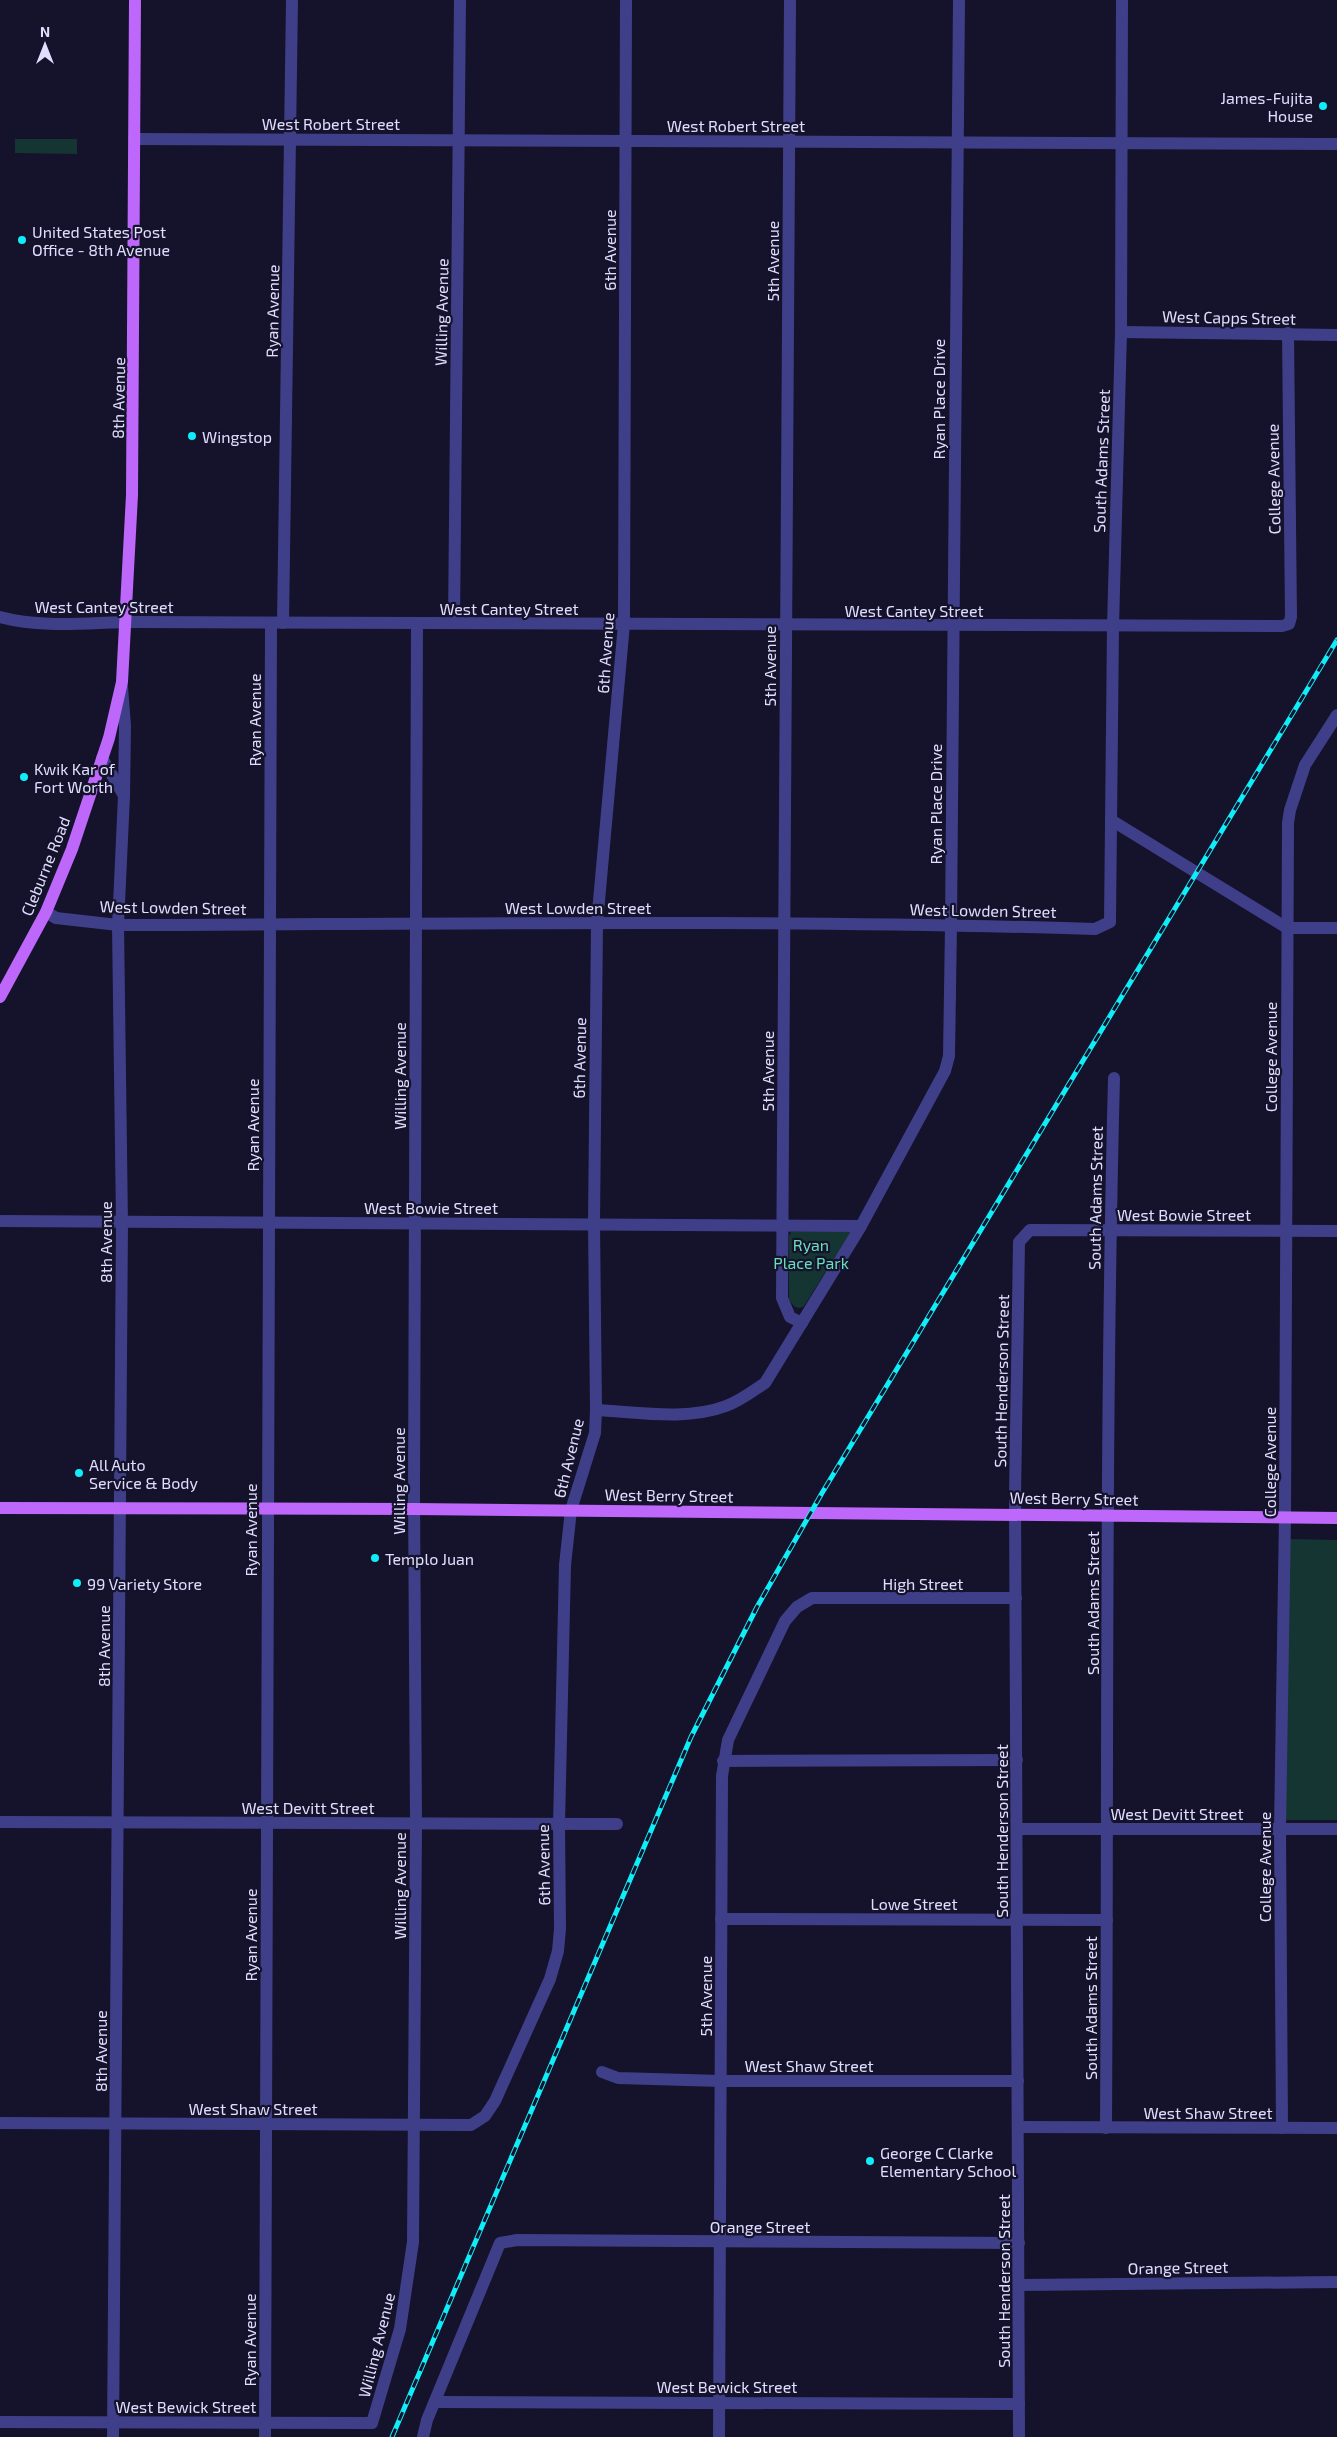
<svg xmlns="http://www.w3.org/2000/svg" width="1337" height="2437" viewBox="0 0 1337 2437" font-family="'Exo 2',sans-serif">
	<rect width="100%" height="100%" fill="#15122b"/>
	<!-- green -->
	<g fill="#153533">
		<path d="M15 139H77V154L15 153Z"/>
		<path d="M851 1231 804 1306 800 1308 795 1307 789 1300V1236L791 1232Z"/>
		<path d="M1289 1539 1337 1540V1820H1285Z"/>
	</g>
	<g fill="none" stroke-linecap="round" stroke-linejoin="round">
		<!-- minor -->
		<g stroke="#3f3f89" stroke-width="12">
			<path d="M790 0 782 1298 790 1317 802 1323"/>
			<path d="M134 139 1337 144"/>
			<path d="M1121 332 1337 335"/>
			<path d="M0 617C45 629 91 622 137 622L1282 626 1289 624 1291 617 1288 333"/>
			<path d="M283 623 292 0"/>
			<path d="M454 623 460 0"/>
			<path d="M102 758 123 794"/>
			<path d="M1111 820 1287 928H1337"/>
			<path d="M46 912 56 918 118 925C443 924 769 919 1095 929L1110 922 1113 627 1121 332 1122 0"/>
			<path d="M0 1221 861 1226"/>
			<path d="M596 1410C638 1412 686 1421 726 1406 740 1401 753 1391 765 1383L861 1226 945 1071 949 1056 951 925 959 0"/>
			<path d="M723 1761 1017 1760"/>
			<path d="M0 1822 617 1824"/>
			<path d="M1017 1829H1337"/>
			<path d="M721 1919 1107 1920"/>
			<path d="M602 2072 618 2078 721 2081H1018"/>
			<path d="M0 2123 471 2125 485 2116 495 2101 550 1979 558 1951 560 1929 559 1824 565 1565 571 1510 595 1433 596 1410 594 1223 597 923 624 624 626 0"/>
			<path d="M1018 2127 1337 2128"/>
			<path d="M1106 2128C1108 1778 1105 1428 1114 1078"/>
			<path d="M1282 2128 1280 1829 1285 1516 1288 823 1290 810 1305 765 1337 715"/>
			<path d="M1019 2285 1337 2282"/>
			<path d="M435 2402 1019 2404"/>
			<path d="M0 2422 372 2423 400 2329 413 2242 416 1823 414 1492 417 623"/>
			<path d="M113 2437 122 1223 118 925 124 796 125 726 122 687"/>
			<path d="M265 2437 271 623"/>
			<path d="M423 2437 427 2420 500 2243 517 2240 1019 2243"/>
			<path d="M719 2437 722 1776 728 1740 785 1621 797 1607 812 1598H1016"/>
			<path d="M1019 2437 1015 1496 1019 1242 1030 1230 1337 1231"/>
		</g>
		<!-- major -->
		<g stroke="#bd68fb" stroke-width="12">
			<path d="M0 997 46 912 72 849 109 738 122 682 132 495 135 0"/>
			<path d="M0 1508 414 1509 1337 1518"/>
		</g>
		<defs>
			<path id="rail" d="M392 2437 691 1737 757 1607 822 1493 1337 640"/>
		</defs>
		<!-- rail casing -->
		<use href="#rail" stroke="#0fedf9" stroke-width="5"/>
		<!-- rail -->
		<use href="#rail" stroke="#15122b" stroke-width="3" stroke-dasharray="9" stroke-linecap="butt"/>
	</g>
	<!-- markers -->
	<g fill="#0fedf9" stroke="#15122b" stroke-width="2">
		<circle cx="1323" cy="106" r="5"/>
		<circle cx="22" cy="240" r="5"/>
		<circle cx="192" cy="436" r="5"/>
		<circle cx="24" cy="777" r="5"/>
		<circle cx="79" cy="1473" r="5"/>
		<circle cx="375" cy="1558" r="5"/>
		<circle cx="77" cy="1583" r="5"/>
		<circle cx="870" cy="2161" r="5"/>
	</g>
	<g text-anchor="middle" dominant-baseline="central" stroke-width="4.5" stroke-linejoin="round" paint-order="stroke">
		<!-- poi labels -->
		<g font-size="16" fill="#e0defe" stroke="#15122b" text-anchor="start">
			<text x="1313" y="97" text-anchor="end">James-Fujita<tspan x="1313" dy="18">House</tspan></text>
			<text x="32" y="231">United States Post<tspan x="32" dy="18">Office - 8th Avenue</tspan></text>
			<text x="202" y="436">Wingstop</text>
			<text x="34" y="768">Kwik Kar of<tspan x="34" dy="18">Fort Worth</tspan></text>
			<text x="89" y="1464">All Auto<tspan x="89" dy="18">Service &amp; Body</tspan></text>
			<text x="385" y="1558">Templo Juan</text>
			<text x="87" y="1583">99 Variety Store</text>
			<text x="880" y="2152">George C Clarke<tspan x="880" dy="18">Elementary School</tspan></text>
		</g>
		<!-- street labels -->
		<g font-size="16" fill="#e0defe" stroke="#15122b">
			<text x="331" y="123">West Robert Street</text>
			<text x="736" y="125">West Robert Street</text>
			<text transform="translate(609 250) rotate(-90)">6th Avenue</text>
			<text transform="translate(772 261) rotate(-90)">5th Avenue</text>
			<text transform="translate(272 311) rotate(-89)">Ryan Avenue</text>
			<text transform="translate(441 312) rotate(-89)">Willing Avenue</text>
			<text transform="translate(1229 317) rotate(1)">West Capps Street</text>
			<text transform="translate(118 398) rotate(-89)">8th Avenue</text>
			<text transform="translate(938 399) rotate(-90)">Ryan Place Drive</text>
			<text transform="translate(1101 461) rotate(-88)">South Adams Street</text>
			<text transform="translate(1273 479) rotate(-91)">College Avenue</text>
			<text x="104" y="606">West Cantey Street</text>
			<text x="509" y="608">West Cantey Street</text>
			<text x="914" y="610">West Cantey Street</text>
			<text transform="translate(605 653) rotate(-86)">6th Avenue</text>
			<text transform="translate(769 666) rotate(-90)">5th Avenue</text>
			<text transform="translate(254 720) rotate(-90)">Ryan Avenue</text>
			<text transform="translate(935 804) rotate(-90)">Ryan Place Drive</text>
			<text transform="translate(45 866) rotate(-68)">Cleburne Road</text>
			<text transform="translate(173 907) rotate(1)">West Lowden Street</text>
			<text x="578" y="907">West Lowden Street</text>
			<text transform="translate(983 910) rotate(1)">West Lowden Street</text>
			<text transform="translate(1270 1057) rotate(-90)">College Avenue</text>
			<text transform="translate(579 1058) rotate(-89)">6th Avenue</text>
			<text transform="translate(767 1071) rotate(-90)">5th Avenue</text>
			<text transform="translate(399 1076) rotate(-90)">Willing Avenue</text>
			<text transform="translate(252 1125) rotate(-90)">Ryan Avenue</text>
			<text transform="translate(1095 1198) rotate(-89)">South Adams Street</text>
			<text x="431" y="1207">West Bowie Street</text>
			<text x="1184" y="1214">West Bowie Street</text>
			<text transform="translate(105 1242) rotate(-90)">8th Avenue</text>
			<text transform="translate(1001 1381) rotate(-89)">South Henderson Street</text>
			<text transform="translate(568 1458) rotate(-76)">6th Avenue</text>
			<text transform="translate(1269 1462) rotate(-90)">College Avenue</text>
			<text transform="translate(398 1481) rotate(-90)">Willing Avenue</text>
			<text transform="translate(669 1495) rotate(1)">West Berry Street</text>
			<text transform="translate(1074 1498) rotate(1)">West Berry Street</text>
			<text transform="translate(250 1530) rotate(-90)">Ryan Avenue</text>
			<text x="923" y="1583">High Street</text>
			<text transform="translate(1092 1603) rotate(-90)">South Adams Street</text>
			<text transform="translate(103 1646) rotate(-90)">8th Avenue</text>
			<text x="308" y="1807">West Devitt Street</text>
			<text x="1177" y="1813">West Devitt Street</text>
			<text transform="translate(1001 1831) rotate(-90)">South Henderson Street</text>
			<text transform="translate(543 1865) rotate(-91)">6th Avenue</text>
			<text transform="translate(1264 1867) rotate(-90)">College Avenue</text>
			<text transform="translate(399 1886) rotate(-90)">Willing Avenue</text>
			<text x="914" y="1903">Lowe Street</text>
			<text transform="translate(250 1935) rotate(-90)">Ryan Avenue</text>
			<text transform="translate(705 1996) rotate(-90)">5th Avenue</text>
			<text transform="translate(1090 2008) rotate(-90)">South Adams Street</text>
			<text transform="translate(100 2051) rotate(-90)">8th Avenue</text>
			<text x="809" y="2065">West Shaw Street</text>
			<text x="253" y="2108">West Shaw Street</text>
			<text x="1208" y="2112">West Shaw Street</text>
			<text x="760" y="2226">Orange Street</text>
			<text transform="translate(1178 2267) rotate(-1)">Orange Street</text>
			<text transform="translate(1003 2281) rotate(-90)">South Henderson Street</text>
			<text transform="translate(249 2340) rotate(-90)">Ryan Avenue</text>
			<text transform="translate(376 2345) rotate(-76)">Willing Avenue</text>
			<text x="727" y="2386">West Bewick Street</text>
			<text x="186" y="2406">West Bewick Street</text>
		</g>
		<!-- park labels -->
		<g font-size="16" fill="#69debb" stroke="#15122b">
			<text x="811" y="1244">Ryan<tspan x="811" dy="18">Place Park</tspan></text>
		</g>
	</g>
	<!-- north arrow -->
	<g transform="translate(45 45)" stroke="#15122b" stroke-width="4" paint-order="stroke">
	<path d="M0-4L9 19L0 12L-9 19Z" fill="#e0defe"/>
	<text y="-8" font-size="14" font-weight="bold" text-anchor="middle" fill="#e0defe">N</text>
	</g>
</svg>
